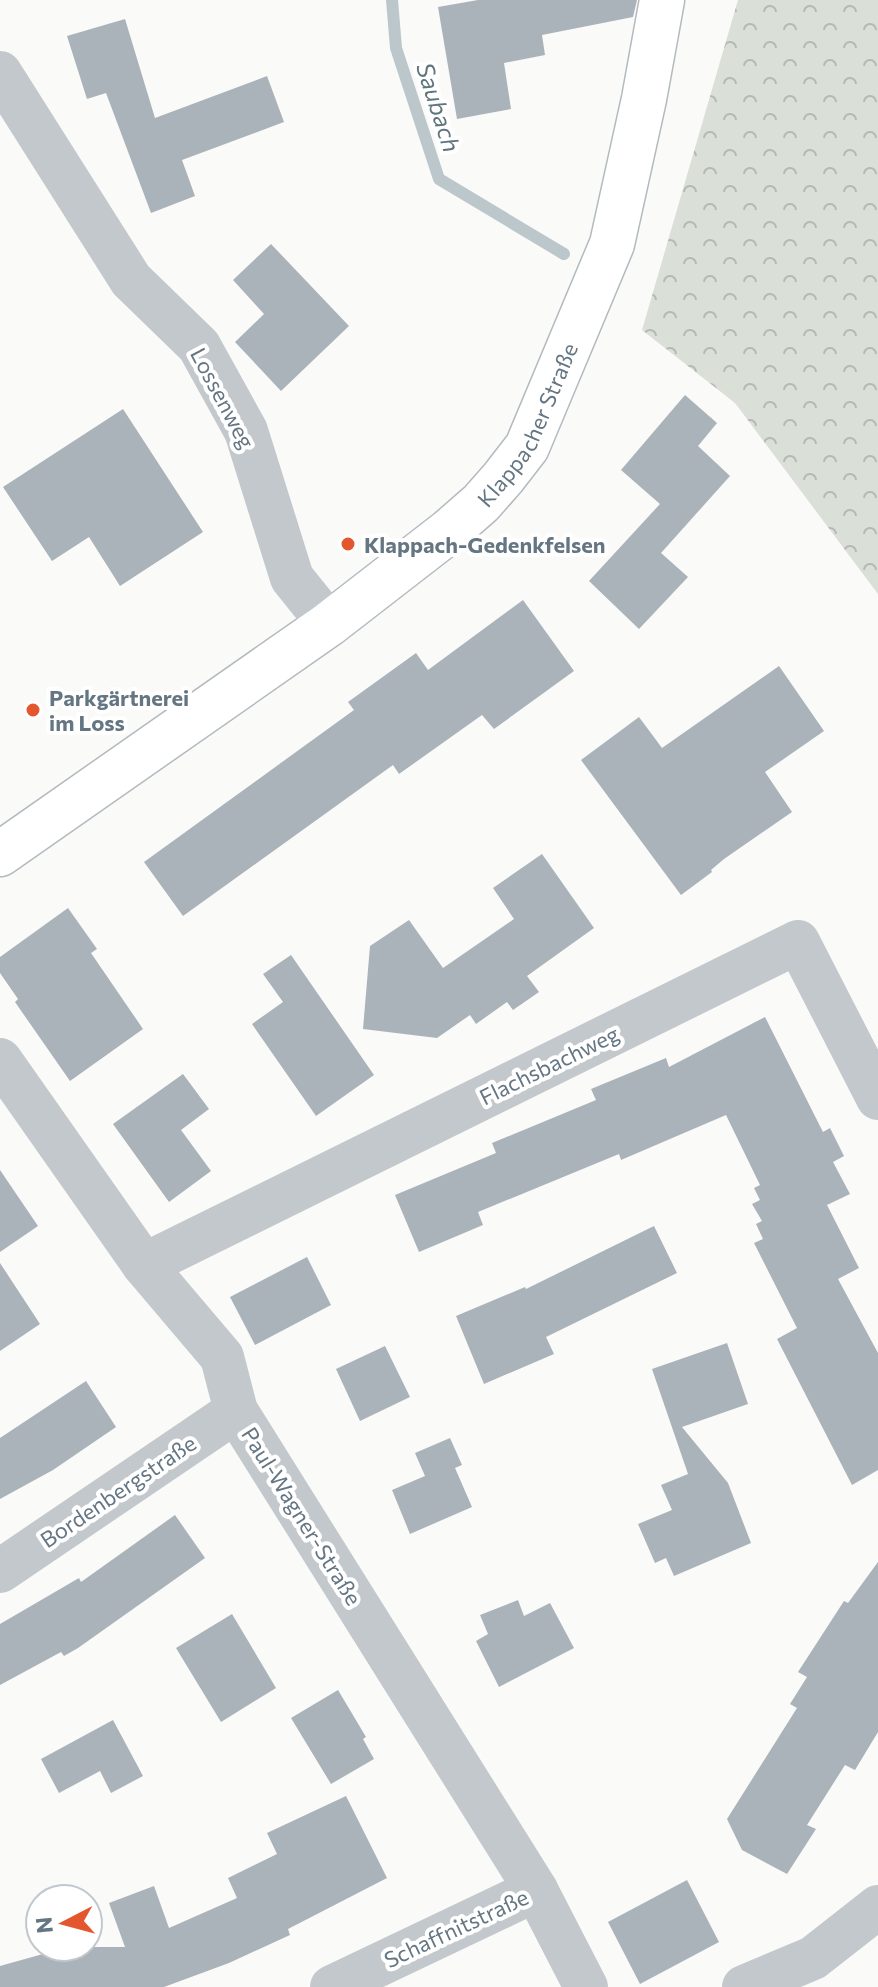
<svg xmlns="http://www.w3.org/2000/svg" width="878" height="1987" viewBox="0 0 878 1987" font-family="Commissioner,sans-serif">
	<defs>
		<pattern id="forest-crowns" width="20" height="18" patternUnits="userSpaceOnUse" patternTransform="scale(2)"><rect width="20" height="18" fill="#dadfd7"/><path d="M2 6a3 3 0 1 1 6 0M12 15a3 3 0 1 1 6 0" fill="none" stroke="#b4b9b4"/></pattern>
	</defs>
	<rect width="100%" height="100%" fill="#fafaf8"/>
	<!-- forest -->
	<path fill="url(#forest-crowns)" d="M738 0H878V594L735 403 642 330Z"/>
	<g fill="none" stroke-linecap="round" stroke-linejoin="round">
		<!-- stream -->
		<path stroke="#bbc7cb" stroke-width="12" d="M392 0 396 48 439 179 564 254"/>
	</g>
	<!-- building -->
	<g fill="#aab3b9">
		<path d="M478 0H637L633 17 542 35 545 55 504 63 511 109 457 119 438 7Z"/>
		<path d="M125 19 155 118 267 76 284 122 182 160 195 196 151 213 106 93 87 99 67 36Z"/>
		<path d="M271 244 349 326 281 391 235 342 264 314 233 280Z"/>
		<path d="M685 395 717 423 698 446 730 476 661 553 688 577 639 629 589 581 660 504 621 470Z"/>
		<path d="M123 409 203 532 120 586 89 537 52 561 3 487Z"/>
		<path d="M523 600 574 671 494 729 482 715 399 774 393 765 183 916 144 862 354 710 348 702 416 653 428 670Z"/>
		<path d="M779 666 824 731 765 772 792 812 724 859 711 870 712 872 681 895 581 760 639 717 662 748Z"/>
		<path d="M542 854 594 928 527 976 539 992 513 1010 507 1002 476 1024 470 1015 437 1038 363 1029 370 946 409 920 443 968 514 919 493 888Z"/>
		<path d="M68 908 97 949 91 953 143 1029 70 1081 15 1002 18 999 0 973V957Z"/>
		<path d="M291 955 374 1075 316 1116 252 1024 283 1002 263 974Z"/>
		<path d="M765 1017 823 1132 830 1128 844 1156 833 1162 850 1194 827 1205 859 1268 838 1279 878 1353V1470L852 1485 777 1339 797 1328 754 1243 763 1239 756 1224 762 1221 752 1204 760 1200 754 1188 760 1185 726 1115 621 1160 619 1154 478 1212 483 1225 419 1252 395 1195 496 1153 492 1143 596 1100 591 1089 666 1058 669 1067Z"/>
		<path d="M183 1074 209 1109 181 1130 211 1171 169 1202 113 1124Z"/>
		<path d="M0 1170 38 1226 0 1252Z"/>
		<path d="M654 1226 677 1273 546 1337 554 1354 484 1384 456 1316 525 1287 526 1289Z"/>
		<path d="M307 1257 331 1305 255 1345 230 1297Z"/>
		<path d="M0 1263 40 1324 0 1351Z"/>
		<path d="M727 1343 748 1404 682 1427 728 1483 751 1543 674 1576 666 1558 655 1563 638 1524 672 1510 661 1485 688 1474 652 1369Z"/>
		<path d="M385 1346 410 1397 360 1421 336 1369Z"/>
		<path d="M86 1381 116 1427 53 1470 0 1499V1438Z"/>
		<path d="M450 1438 462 1465 455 1468 472 1507 410 1534 392 1490 425 1476 415 1453Z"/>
		<path d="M175 1515 205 1558 78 1648 64 1656 61 1652 0 1685V1624L79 1578 81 1582Z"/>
		<path d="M878 1562V1732L855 1770 845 1765 807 1825 816 1829 787 1874 742 1850 727 1819 797 1708 790 1704 807 1677 798 1672 844 1601 848 1603Z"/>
		<path d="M518 1600 524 1616 550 1603 574 1648 499 1687 476 1641 488 1634 480 1615Z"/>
		<path d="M232 1614 276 1688 221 1722 176 1648Z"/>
		<path d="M338 1690 366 1737 363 1739 374 1759 331 1784 291 1718Z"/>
		<path d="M113 1720 143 1776 111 1793 100 1771 59 1793 41 1759Z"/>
		<path d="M346 1796 387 1878 288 1929 290 1935 229 1963 164 1987H0V1966L68 1947H125L109 1903 154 1886 169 1928 237 1898 228 1878 277 1854 267 1833Z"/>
		<path d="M687 1880 719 1942 640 1984 608 1922Z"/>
	</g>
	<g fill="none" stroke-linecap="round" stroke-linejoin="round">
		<defs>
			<g id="secondary">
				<path id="s1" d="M0 854 329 624 449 531 481 503 503 478 527 447 612 244 644 99 662 0"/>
			</g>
		</defs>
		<!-- secondary casing -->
		<use href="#secondary" stroke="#b3babf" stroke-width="47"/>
		<!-- street -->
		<g stroke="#c3c8cc" stroke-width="44">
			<path d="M0 73 131 280 199 346 246 431 292 578 329 624"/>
			<path d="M0 1060 144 1265 222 1357 236 1411 536 1890 586 1987"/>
			<path d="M144 1265 798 942 878 1098"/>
			<path d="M0 1571 236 1411"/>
			<path d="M332 1987 536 1890"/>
			<path d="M744 1987 813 1958 878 1907"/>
		</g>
		<!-- secondary -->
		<use href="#secondary" stroke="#fff" stroke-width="44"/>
	</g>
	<!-- markers -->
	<g fill="#e4572e" stroke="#fff" stroke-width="3">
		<circle cx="348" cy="544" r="8"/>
		<circle cx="33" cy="710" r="8"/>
	</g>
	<g text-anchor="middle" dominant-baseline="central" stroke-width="8" stroke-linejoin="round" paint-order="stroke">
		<!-- street labels -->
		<g font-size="22" fill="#657683" stroke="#fff">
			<text transform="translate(223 398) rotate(62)">Lossenweg</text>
			<text stroke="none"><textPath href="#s1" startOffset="688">Klappacher Straße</textPath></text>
			<text transform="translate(549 1065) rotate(-26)">Flachsbachweg</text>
			<text transform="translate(118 1491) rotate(-34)">Bordenbergstraße</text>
			<text transform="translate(302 1516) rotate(58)">Paul-Wagner-Straße</text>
			<text transform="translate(456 1928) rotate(-25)">Schaffnitstraße</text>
		</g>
		<!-- poi labels -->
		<g font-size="22" font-weight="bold" fill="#657683" stroke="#fff" text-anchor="start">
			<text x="364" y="544">Klappach-Gedenkfelsen</text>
			<text x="49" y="697">Parkgärtnerei<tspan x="49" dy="25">im Loss</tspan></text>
		</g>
		<!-- water labels -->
		<g font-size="24" font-style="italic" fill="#60757c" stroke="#fff">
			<text transform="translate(439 107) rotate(72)">Saubach</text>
		</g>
	</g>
	<!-- north arrow -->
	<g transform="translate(64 1923) rotate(264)"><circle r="38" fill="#ffffff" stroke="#c1c8cd" stroke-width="2"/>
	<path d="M0-6L14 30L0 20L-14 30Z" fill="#e4572e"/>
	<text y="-12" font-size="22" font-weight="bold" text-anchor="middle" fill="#657683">N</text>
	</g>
</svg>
